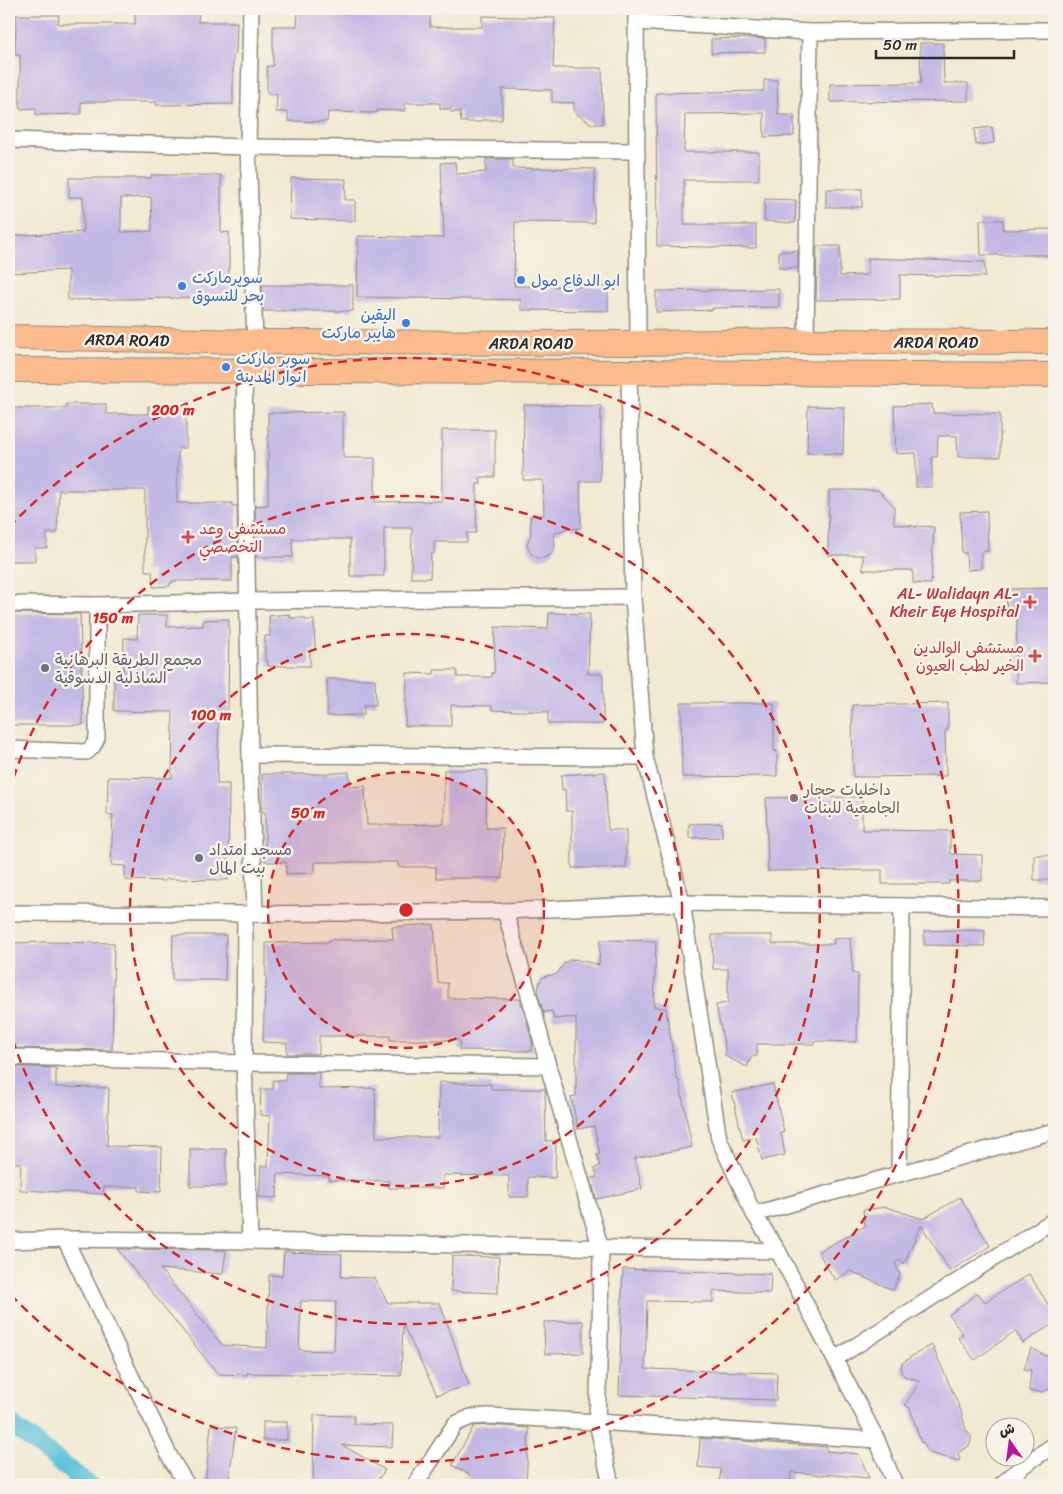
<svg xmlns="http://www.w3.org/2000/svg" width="1063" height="1494" viewBox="0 0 1063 1494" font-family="Sriracha,'Playpen Sans Arabic',sans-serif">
	<rect width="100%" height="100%" fill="#f7f3e8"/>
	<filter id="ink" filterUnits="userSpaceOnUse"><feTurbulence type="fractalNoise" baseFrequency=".02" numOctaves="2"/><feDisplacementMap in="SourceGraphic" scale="10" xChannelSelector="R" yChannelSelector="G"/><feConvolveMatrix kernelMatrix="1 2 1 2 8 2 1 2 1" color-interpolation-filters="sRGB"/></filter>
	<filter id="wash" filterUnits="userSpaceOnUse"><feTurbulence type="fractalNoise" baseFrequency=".0096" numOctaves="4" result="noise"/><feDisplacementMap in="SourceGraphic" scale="20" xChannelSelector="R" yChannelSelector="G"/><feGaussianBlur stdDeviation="1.12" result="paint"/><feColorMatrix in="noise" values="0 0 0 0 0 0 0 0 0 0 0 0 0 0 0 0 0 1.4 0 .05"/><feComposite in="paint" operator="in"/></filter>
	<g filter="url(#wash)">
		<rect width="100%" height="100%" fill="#f2e9d2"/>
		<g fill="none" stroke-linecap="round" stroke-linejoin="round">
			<!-- canal -->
			<path stroke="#5bc1d9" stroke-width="19" d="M9 1423 89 1485"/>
		</g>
		<g id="blocks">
			<!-- building -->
			<g fill="#c3b9e5" fill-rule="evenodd">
				<path d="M135 9H199L198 22H237L236 54H233V104L156 105V102H81V114L36 115V108L20 109V55H15L16 15H59L58 24H135Z"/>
				<path d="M298 13H430V27H482V16L555 18 553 68H602L603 124H592L574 112V103L552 102V90L502 89V120H481V122H461L460 112H451V109H440V103H405V111L377 110V113L328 112 327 122 288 121V112H276L277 94H267V66H273V26H297Z"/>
				<path d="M754 38 765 39V52L711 53V39Z"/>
				<path d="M920 43H943L944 83H968V101L830 102V84L921 83Z"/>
				<path d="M764 80H777L778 115H794V136L764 137V113L685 114 684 152H759V180H684V225H756V248L657 246 656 93 764 91Z"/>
				<path d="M992 127 994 143 976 145 974 129Z"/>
				<path d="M486 159H513V168L595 169 594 223 515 222 514 286 608 287V311L521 310V300L357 297 358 236 444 238 441 163 455 162 456 174 486 172Z"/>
				<path d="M151 175H221V233L229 232V297L68 300V270L9 273V236L83 232V197H69V178H151ZM151 197 152 231 121 232V198Z"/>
				<path d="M291 178 346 179 345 200H355V221L290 219Z"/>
				<rect x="826" y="189" width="36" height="18"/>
				<path d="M765 199 796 200 795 223 764 221Z"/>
				<path d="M980 220H1003V230L1054 229V255H981Z"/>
				<path d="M817 246H840V276L868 275V258L985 262V277L900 275V299L816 300Z"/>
				<rect x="779" y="251" width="19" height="17"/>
				<path d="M262 285H353V311H263Z"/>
				<path d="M779 289V307L712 308 713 310 656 312V291Z"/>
				<path d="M66 404H106V414H148V406L186 407V448H178L177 503H232V506H237L238 557H232V581H172V583H170V586L153 587 152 571H145V490H59L57 533H47V548H35V561H9V513H11L13 484H9V408H66Z"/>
				<path d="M932 404 933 413 1000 414V457H958L957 436H938L937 457H932V487H916V453L896 454 894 406Z"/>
				<path d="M524 405 601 406 600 481H580L581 528 572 529 569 527 554 534 555 546 553 552 549 556 543 558H537L532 555 529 550 527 544 531 534 530 516 544 515 543 480H523Z"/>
				<path d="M808 406 844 407 843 454 807 453Z"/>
				<path d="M343 412V458H375V502L442 501V430H495V477H480L481 484H477L476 533H467V542H434V554H431L430 578H411L412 528H384V576H350V539H292L293 557H256L255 506 268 505V413Z"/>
				<path d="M829 490H878L894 506V524L914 526 916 528V526L934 527 931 584 913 583V570H863V555H828Z"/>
				<path d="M987 511 988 551 981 552V569L967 570 966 553H962L960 512Z"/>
				<path d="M1054 588V682L1016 683 1017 616H1007L1006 589Z"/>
				<path d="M9 613 80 614 83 725H9Z"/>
				<path d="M549 613 590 614 588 674H603V724H548V712L492 710V706L451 705V726H405L407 673 434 674V670H457V677H492V673H494L495 627 548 629Z"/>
				<path d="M289 614 290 618H305V620H314L315 650H310V666H268V661H265V636H270L269 616Z"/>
				<path d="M138 615H167V627L203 626V620L229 619 228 715 219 714 217 784H229L228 880 165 879V881L125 880V866L111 865 113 815H107L108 777 172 778 173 712 114 711V674H123L124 638 137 639Z"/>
				<path d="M327 679H375L376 705H364V715L327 716Z"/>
				<path d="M681 703H774V751H777V776L682 777Z"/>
				<path d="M948 703V730H945L946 776 853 777 852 705Z"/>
				<path d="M444 770H487L486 828H503L502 878H436V867H398V862H315V873L286 874V862H265V812H262V774H326L349 772 350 787 365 786 367 825H398L444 824Z"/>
				<path d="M605 772 608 830H626V868H572V811H566L565 789 562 790 561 775Z"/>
				<path d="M862 797V830L950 831V854L982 855V881H949V884H882V870L768 871 766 798Z"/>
				<path d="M722 823V837L689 838V824Z"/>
				<rect x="1034" y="855" width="20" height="25"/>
				<path d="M434 924 438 983H448V998L520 999 532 1040V1051L459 1050 460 1040H390V1036H319V1054H287V1043L263 1042 265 989H266V943L329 942V940L393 939 392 927Z"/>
				<path d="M957 930 985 931 984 946 924 945V931Z"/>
				<path d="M173 935H226L225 980H172Z"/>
				<path d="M712 935H772V944H834L833 939 850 938 853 974H858L857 1042 815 1041V1044H757V1056H752L747 1067 725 1056V1048L716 1005 728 1003V969H713Z"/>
				<path d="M600 940 656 941 654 1007 666 1008 677 1080H679L692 1147 635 1158 642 1189 596 1199 591 1178 597 1177 595 1168 600 1166 597 1154H600L594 1126 578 1129 571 1097 576 1096V1017L554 1019 552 1011 544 1012V1014L538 994 539 984 541 979 546 976 557 974 564 963 569 960 575 959 599 965Z"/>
				<path d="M45 942 114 943 112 1050 9 1048V989H12L11 943Z"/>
				<path d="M10 1066 56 1068V1087L109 1088 107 1146 162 1147 161 1192 139 1191V1187H104L103 1194 20 1190 21 1163H9Z"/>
				<path d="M286 1073H319V1089L375 1088 376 1137H438L439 1082 491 1084V1089H545L546 1141H556L555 1178 528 1177V1197H509V1176L443 1175V1188H389V1181L329 1180V1176L278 1174 277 1198 259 1197 261 1166H268L270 1116 260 1115 261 1089H273V1080L285 1081Z"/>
				<path d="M773 1084 784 1132 781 1133 785 1155 762 1160 756 1137 743 1140 732 1093Z"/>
				<rect x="190" y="1149" width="36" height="37"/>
				<path d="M960 1197 990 1246 950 1271 921 1225 904 1264 901 1259 895 1263 900 1274 893 1290 850 1271 835 1280 818 1252 865 1226 863 1210 886 1207 923 1219Z"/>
				<path d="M117 1249 226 1250 223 1274 160 1269 222 1345 267 1348 269 1275 282 1276 284 1252 342 1254 341 1277 374 1278 388 1303H440L469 1385 437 1395 403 1325 401 1376 247 1373V1375L218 1374ZM301 1301 336 1302 334 1351 299 1350Z"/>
				<path d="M452 1256 499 1257 498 1293 451 1291Z"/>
				<path d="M623 1269 771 1274 770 1293 713 1291V1302L647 1301 645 1369 777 1373 776 1400 619 1395Z"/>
				<path d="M1029 1274 1054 1314V1323L1023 1343 1015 1331 975 1360 958 1338 963 1334 949 1315 978 1293 985 1302Z"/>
				<path d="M583 1321V1353L545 1354 544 1322Z"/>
				<path d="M932 1345 961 1411 966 1430 971 1436V1441L969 1446 958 1453 960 1461 932 1454 928 1451 923 1442 921 1443 910 1408 905 1405 920 1381 904 1376 901 1372V1368L902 1363 910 1358V1357Z"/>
				<path d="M1031 1348 1054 1360V1387L1042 1392 1029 1391 1031 1370 1024 1369Z"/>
				<path d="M314 1415 354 1416V1424L393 1425 392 1447 342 1445 385 1470 374 1485H313Z"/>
				<rect x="263" y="1422" width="24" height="18"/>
				<path d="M211 1425 236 1428 228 1485H205Z"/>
				<path d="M489 1425 529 1428 526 1485H464L470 1475 452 1465 474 1426Z"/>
				<path d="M700 1438 827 1447 826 1451 859 1454 869 1478 824 1474V1475L791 1472 790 1485H719L721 1469 698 1467Z"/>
			</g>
		</g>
	</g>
	<g filter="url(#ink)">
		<use href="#blocks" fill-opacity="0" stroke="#8e8a7e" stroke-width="1"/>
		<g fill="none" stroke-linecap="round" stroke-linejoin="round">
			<defs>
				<g id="minor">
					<path d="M251 9 248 147 255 342"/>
					<path d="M636 9 638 343"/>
					<path d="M636 22 810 32 1054 30"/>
					<path d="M9 140 248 147 636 151"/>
					<path d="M806 341 810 32"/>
					<path d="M244 371 250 755 255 914"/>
					<path d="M629 372 633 597 645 757 682 903 719 1139 754 1214 778 1251 877 1440 895 1485"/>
					<path d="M9 604 97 605 249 601 633 597"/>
					<path d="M9 749 87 752 93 746 97 738V605"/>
					<path d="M250 755 645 757"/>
					<path d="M505 911 537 1023 548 1066 601 1249 600 1338 597 1422 611 1485"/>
					<path d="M9 913 255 914 505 911 682 903 1054 908"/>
					<path d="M245 914 244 1063 250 1241"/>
					<path d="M9 1057 244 1063 548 1066"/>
					<path d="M899 1174 902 906"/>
					<path d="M754 1214 1047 1133 1054 1132"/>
					<path d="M65 1239 171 1459 187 1485"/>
					<path d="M9 1241 65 1239 250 1241 778 1251"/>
					<path d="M835 1359 1054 1220"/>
					<path d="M415 1485 455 1424 471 1417 489 1416 597 1422 877 1440"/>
					<path d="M1001 1485 1024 1465 1054 1445"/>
				</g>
				<g id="primary">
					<path d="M9 337 255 342 638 343 806 341 1054 342"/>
					<path d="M9 370 629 372 1054 375"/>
				</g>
			</defs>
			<!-- minor casing -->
			<use href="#minor" stroke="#8e8a7e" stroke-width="18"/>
			<!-- primary casing -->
			<use href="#primary" stroke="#8e8a7e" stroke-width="26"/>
			<!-- minor -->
			<use href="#minor" stroke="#fff" stroke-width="15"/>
			<!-- primary -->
			<use href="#primary" stroke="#fbbb8c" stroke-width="24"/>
		</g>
	</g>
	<!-- distance rings -->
	<circle cx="406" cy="910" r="138" fill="#d62828" fill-opacity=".12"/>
	<g fill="none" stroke="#d62828" stroke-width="2.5" stroke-dasharray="9 6">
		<circle cx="406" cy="910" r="138"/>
		<circle cx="406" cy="910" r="276"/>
		<path d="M9 792A414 414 0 1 1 9 1028"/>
		<path d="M9 527A552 552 0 1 1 9 1293"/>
	</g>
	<!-- markers -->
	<g fill="#3f7fe0" stroke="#f7f3e8" stroke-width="2">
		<circle cx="521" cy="280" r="5"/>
		<circle cx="182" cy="286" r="5"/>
		<circle cx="406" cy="323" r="5"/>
		<circle cx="226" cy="367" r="5"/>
	</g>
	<g fill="#e0444e" stroke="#f7f3e8" stroke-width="2">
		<path d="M185.5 529.5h5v5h5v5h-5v5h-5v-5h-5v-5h5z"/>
		<path d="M1027.5 594.5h5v5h5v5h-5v5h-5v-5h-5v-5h5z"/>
		<path d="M1032.5 648.5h5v5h5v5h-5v5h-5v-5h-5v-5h5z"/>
	</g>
	<g fill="#6b7280" stroke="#f7f3e8" stroke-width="2">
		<circle cx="45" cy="668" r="5"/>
		<circle cx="199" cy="858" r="5"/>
	</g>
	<circle fill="#8d6e63" stroke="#f7f3e8" stroke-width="2" cx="794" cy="798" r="5"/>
	<g text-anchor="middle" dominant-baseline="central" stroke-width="5" stroke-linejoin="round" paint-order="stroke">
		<!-- shop labels -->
		<g font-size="16" fill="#366cbe" stroke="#f7f3e8" text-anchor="start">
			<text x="192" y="277">سوپرمارکت<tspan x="192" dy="18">بحر للتسوق</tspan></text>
			<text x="531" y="280">ابو الدفاع مول</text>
			<text x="396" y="314" text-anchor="end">اليقين<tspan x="396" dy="18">هايبر ماركت</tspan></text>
			<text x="236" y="358">سوبر ماركت<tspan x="236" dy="18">انوار المدينة</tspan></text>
		</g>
		<!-- street labels -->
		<g font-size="16" fill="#2b2b2b" stroke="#f7f3e8">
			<text transform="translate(127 340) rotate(1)">ARDA ROAD</text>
			<text x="936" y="342">ARDA ROAD</text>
			<text x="531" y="343">ARDA ROAD</text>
		</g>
		<!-- health labels -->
		<g font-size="16" fill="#be3a42" stroke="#f7f3e8" text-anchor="end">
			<text x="199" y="528" text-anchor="start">مستشفى وعد<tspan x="199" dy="18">التخصصي</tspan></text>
			<text x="1019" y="593">AL- Walidayn AL-<tspan x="1019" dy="18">Kheir Eye Hospital</tspan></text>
			<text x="1024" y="647">مستشفى الوالدين<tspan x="1024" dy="18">الخير لطب العيون</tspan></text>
		</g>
		<!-- worship labels -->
		<g font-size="16" fill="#5b616d" stroke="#f7f3e8" text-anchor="start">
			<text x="55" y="659">مجمع الطريقة البرهانية<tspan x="55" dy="18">الشاذلية الدسوقية</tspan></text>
			<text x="209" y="849">مسجد امتداد<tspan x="209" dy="18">بيت المال</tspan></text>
		</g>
		<!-- education labels -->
		<g font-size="16" fill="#785e54" stroke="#f7f3e8" text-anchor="start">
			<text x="804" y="789">داخليات حجار<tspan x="804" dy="18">الجامعية للبنات</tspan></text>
		</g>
	</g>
	<circle cx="406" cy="910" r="8" fill="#d62828" stroke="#f7f3e8" stroke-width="2.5"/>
	<g font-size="15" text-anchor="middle" font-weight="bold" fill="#d62828" stroke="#f7f3e8" stroke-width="5" stroke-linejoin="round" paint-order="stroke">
		<text x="173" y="415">200 m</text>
		<text x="113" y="623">150 m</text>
		<text x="211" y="720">100 m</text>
		<text x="308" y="818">50 m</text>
	</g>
	<!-- margin -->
	<rect width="1063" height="1494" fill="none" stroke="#f7f3e8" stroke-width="30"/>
	<!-- north arrow -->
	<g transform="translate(1010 1442) rotate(346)"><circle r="24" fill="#f7f3e8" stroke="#a5a39c"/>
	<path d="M0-4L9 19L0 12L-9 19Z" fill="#b5179e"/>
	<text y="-8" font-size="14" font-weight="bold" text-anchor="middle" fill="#2b2b2b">ش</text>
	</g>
	<!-- scale -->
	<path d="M876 50v8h138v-8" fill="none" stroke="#2b2b2b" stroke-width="2.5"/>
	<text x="883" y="50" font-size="15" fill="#2b2b2b" stroke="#f7f3e8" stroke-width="4" paint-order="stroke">50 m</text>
</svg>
